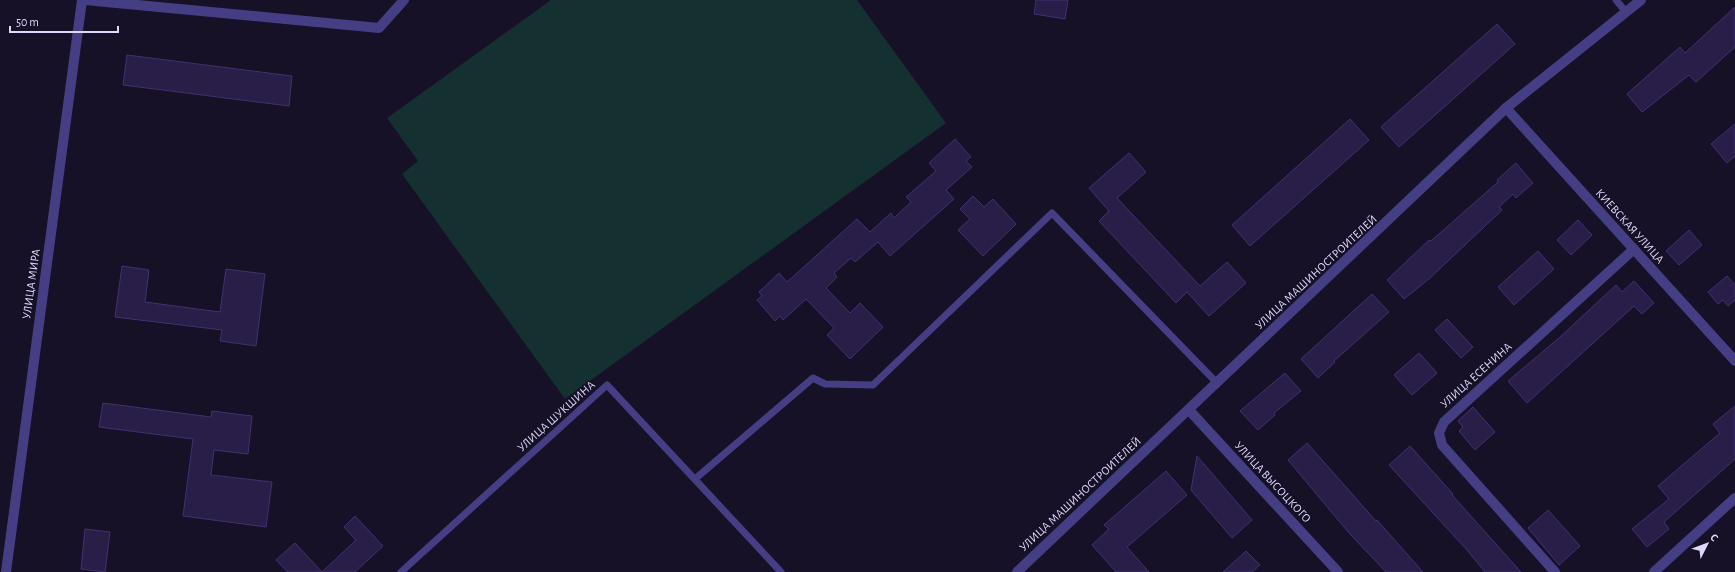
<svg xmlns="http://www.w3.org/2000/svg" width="1735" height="572" viewBox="0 0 1735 572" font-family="'Alegreya Sans',sans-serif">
	<rect width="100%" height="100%" fill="#161127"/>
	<!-- green -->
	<path fill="#143031" d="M551 0H857L946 123 565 399 402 174 418 161 387 118Z"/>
	<!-- building -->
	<g fill="#291e47" stroke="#423172">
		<path d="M1036 0H1068L1065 19 1034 14Z"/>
		<path d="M1735 7V47L1696 82 1689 75 1642 112 1627 94 1680 47 1685 53Z"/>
		<path d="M1497 24 1515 44 1399 147 1381 127Z"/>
		<path d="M127 55 292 76 289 106 123 85Z"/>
		<path d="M1350 119 1369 140 1250 246 1232 225Z"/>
		<path d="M1735 124V156L1727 163 1711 144Z"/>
		<path d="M955 139 971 157 966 161 972 167 946 190 954 199 890 256 878 242 855 262 851 258 834 273 837 277 826 288 850 313 860 303 883 327 850 359 827 335 834 328 806 299 783 320 780 316 775 321 757 300 762 296 759 292 779 273 787 282 857 219 870 232 891 213 894 218 911 202 906 197 936 171 929 163Z"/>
		<path d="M1129 153 1146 172 1117 198 1200 286 1227 262 1246 283 1209 316 1187 292 1176 303 1099 221 1109 211 1089 188Z"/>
		<path d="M1516 163 1533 183 1516 198 1513 194 1499 207 1502 210 1430 278 1404 299 1387 280 1429 240 1431 241 1498 182 1497 180Z"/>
		<path d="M973 196 984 207 993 199 1016 224 983 256 958 230 970 219 960 209Z"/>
		<path d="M1578 220 1592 235 1571 255 1557 240Z"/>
		<path d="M1689 230 1702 245 1679 265 1666 251Z"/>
		<path d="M1538 251 1554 269 1514 305 1498 287Z"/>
		<path d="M122 266 149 270 145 302 220 312 226 269 265 274 256 346 220 341 222 330 115 317Z"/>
		<path d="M1727 276 1735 285V300L1728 306 1723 300 1718 304 1708 292Z"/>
		<path d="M1634 281 1654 303 1642 314 1634 306 1527 403 1508 381 1559 338 1616 285 1622 292Z"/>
		<path d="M1372 294 1389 312 1334 361 1335 362 1318 378 1301 359Z"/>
		<path d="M1447 319 1473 347 1461 358 1435 330Z"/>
		<path d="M1419 353 1437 373 1412 395 1394 375Z"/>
		<path d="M1285 373 1301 391 1274 413 1275 415 1258 430 1240 411Z"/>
		<path d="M103 403 211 417 212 411 252 416 248 454 214 450 211 475 272 482 266 527 183 516 193 439 99 427Z"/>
		<path d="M1735 406V459L1664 522 1669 529 1647 547 1632 529 1669 499 1658 486 1720 433 1713 424Z"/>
		<path d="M1473 407 1495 432 1475 450 1459 431 1463 427 1458 421Z"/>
		<path d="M1307 443 1376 521 1377 520 1423 572H1386L1349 533 1288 460Z"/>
		<path d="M1410 446 1453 494 1452 495 1521 572H1485L1467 550 1389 465Z"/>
		<path d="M1197 456 1252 520 1232 538 1191 490Z"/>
		<path d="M1166 471 1187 495 1127 547 1149 572H1116L1092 545 1109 529 1104 525Z"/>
		<path d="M1548 510 1580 546 1559 565 1528 528Z"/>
		<path d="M355 516 383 546 355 572H288L276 560 295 543 322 572 356 540 344 527Z"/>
		<path d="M85 529 110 532 105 572 81 569Z"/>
		<path d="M1246 551 1260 565 1252 572H1223Z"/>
	</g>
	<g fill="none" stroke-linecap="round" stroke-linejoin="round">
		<!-- service -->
		<g stroke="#463e84" stroke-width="7">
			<path d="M1616 0 1626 12"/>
			<path d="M695 479 813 378 825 384 873 385 1052 213 1217 383"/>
			<path d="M401 572 607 385 781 572"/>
		</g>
		<!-- minor -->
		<g stroke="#463e84" stroke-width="10">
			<path d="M85 0 379 28 404 0"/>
			<path d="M1506 108 1735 361"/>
			<path d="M1189 410 1338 572"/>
			<path d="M1017 572 1506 108 1641 0"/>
			<path d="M1555 572 1442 445 1439 433 1444 422 1634 249"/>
			<path d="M1654 572 1735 498"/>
		</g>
		<!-- tertiary -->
		<path stroke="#463e84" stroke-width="10" d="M6 572 82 0"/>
	</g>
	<g text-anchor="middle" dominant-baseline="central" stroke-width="3.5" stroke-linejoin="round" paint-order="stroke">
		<!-- street labels -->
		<g font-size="12" fill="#dfd8fd" stroke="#161127">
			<text transform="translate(1630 226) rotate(48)">КИЕВСКАЯ УЛИЦА</text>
			<text transform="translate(1316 272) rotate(-43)">УЛИЦА МАШИНОСТРОИТЕЛЕЙ</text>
			<text transform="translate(31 284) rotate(-82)">УЛИЦА МИРА</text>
			<text transform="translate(1476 375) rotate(-42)">УЛИЦА ЕСЕНИНА</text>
			<text transform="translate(556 416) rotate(-42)">УЛИЦА ШУКШИНА</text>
			<text transform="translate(1273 482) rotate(47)">УЛИЦА ВЫСОЦКОГО</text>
			<text transform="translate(1080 494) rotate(-43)">УЛИЦА МАШИНОСТРОИТЕЛЕЙ</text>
		</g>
	</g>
	<!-- north arrow -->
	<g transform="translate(1707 544) rotate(48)" stroke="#161127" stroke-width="3" paint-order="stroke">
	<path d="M0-3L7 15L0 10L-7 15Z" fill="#dfd8fd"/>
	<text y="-6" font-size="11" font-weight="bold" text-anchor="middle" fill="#dfd8fd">С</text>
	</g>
	<!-- scale -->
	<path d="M10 26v6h108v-6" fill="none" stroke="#dfd8fd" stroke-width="2"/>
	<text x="16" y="26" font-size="12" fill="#dfd8fd" stroke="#161127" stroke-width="3" paint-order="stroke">50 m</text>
</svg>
